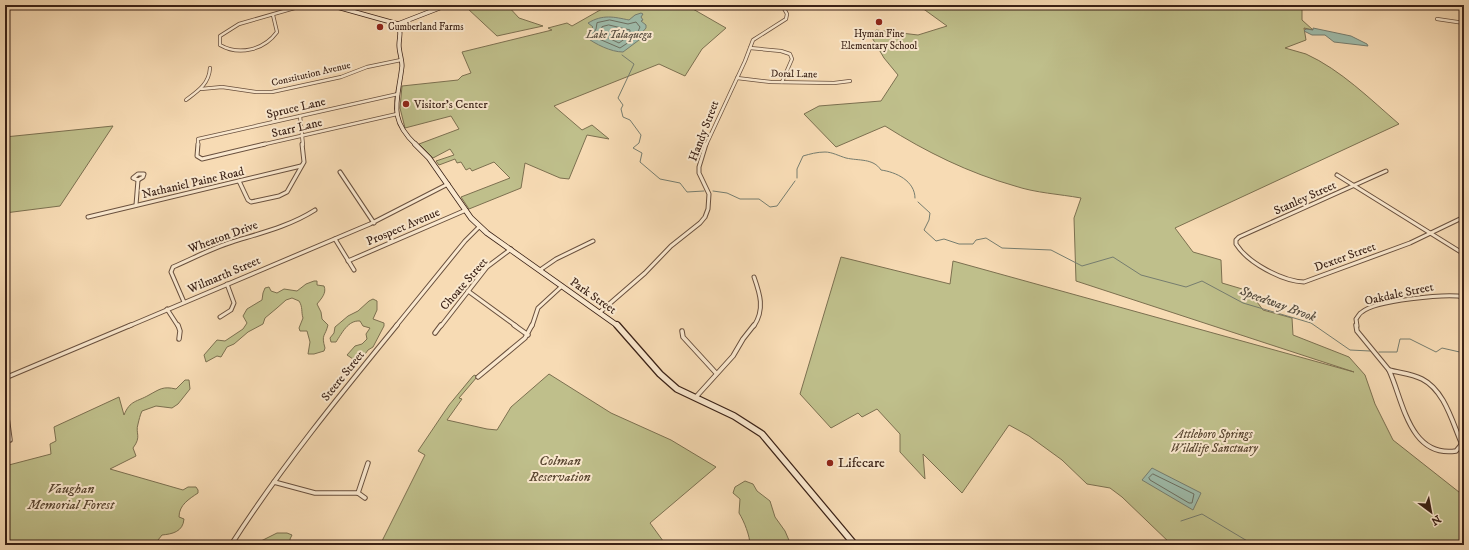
<svg xmlns="http://www.w3.org/2000/svg" width="1469" height="550" viewBox="0 0 1469 550" font-family="'IM FELL DW Pica',serif">
	<rect width="100%" height="100%" fill="#f7dbb4"/>
	<filter id="stains"><feTurbulence type="fractalNoise" baseFrequency=".005" numOctaves="4"/><feColorMatrix values="0 0 0 0 .2 0 0 0 0 .09 0 0 0 0 .02 0 0 0 .5 -.17"/></filter>
	<radialGradient id="worn" r=".72"><stop offset=".6" stop-color="#630" stop-opacity="0"/><stop offset="1" stop-color="#630" stop-opacity=".3"/></radialGradient>
	<!-- green -->
	<g fill="#bfbf8b" stroke="#7c7050">
		<path d="M477 5H507L519 18 543 26 497 36 467 8Z"/>
		<path d="M609 5H616L622 8 637 5H686L726 28 702 49 685 76 659 64 554 106 582 130 592 125 609 139 587 135 569 179 560 178 525 163 521 188 469 209 461 197 510 178 494 162 472 171 470 168 466 170 461 162 457 163 455 159 439 165 436 161 454 155 450 149 433 158 419 144 459 129 451 116 405 128 400 108 402 86 458 80 462 76 471 73 462 52 552 30 548 28 567 23 572 26Z"/>
		<path d="M918 5H1302V20L1313 30 1304 28 1306 40 1285 48C1292 50 1299 52 1306 54 1341 70 1370 99 1399 124L1175 228 1193 252 1221 260 1222 283 1249 291 1263 310 1292 318 1293 335 1349 357 1365 375 1375 404 1393 440 1464 496V545H1172L1122 497 1110 488 1087 484 1062 460 1029 436 1009 425 962 493 923 454 925 479 900 452V434L877 409 862 417 858 413 831 428 800 394 841 257 950 284 953 261 1354 372 1076 281 1074 218 1081 198C1059 194 1036 193 1015 186 969 173 926 152 885 126L836 147 804 114 819 106 881 101 898 75 884 58 871 36 876 30 918 35 947 26Z"/>
		<path d="M113 126 60 206 5 213V137Z"/>
		<path d="M314 281H317V285L324 286C327 293 321 299 317 304L321 312 322 319 328 325C325 337 321 334 325 348L324 351 314 354H308L310 342 307 331H300L299 328 303 318C301 312 303 307 299 301L292 298 286 300 277 308 265 318 263 324 248 332 234 344 227 347 221 357 217 356 206 362 204 355 217 340 225 341 243 329 247 323 243 316 247 309 262 300 263 293 265 288 269 287 271 291 277 293 284 289 297 291 306 284Z"/>
		<path d="M373 299 377 301V310L373 319 384 323V326L373 347 368 350 363 357 353 359 347 355 355 346 362 344 367 339 366 334 370 328 363 326 360 321C348 320 342 333 336 342H331L330 338 334 333 335 327 348 316 358 311 369 301Z"/>
		<path d="M549 374 611 413 671 440 716 467 650 523 666 545H380L425 455 418 451 449 405 473 376 475 375 477 377 459 398 462 399 447 420 487 429 497 430 511 407Z"/>
		<path d="M185 380H189L190 389 178 404 172 408 156 406 142 411C140 415 139 420 138 424 135 434 142 436 133 448L136 456 110 469 183 490 188 487H196L198 490V493C189 499 179 505 179 517L184 519C183 532 172 534 162 535L154 545H5V466L51 454 50 444 56 441 54 427 119 397 124 415C130 400 137 402 149 395 160 389 163 386 176 389Z"/>
		<path d="M745 481 753 484 757 491 770 501 775 517 785 531 791 545H750C750 536 744 521 739 513L740 499 733 493 735 487Z"/>
		<path d="M277 533H287L292 535 290 539V542L301 541 307 545H235L257 543Z"/>
	</g>
	<!-- water -->
	<g fill="#9ebbaa" stroke="#767d6f">
		<path d="M641 13 643 14 641 17 643 20 641 21 646 25V28L639 36V40L623 52C611 52 595 44 586 37L587 33 593 27 588 23C603 14 614 17 629 20L635 15Z"/>
		<path d="M1313 28 1351 36 1367 44 1368 46 1334 42 1325 35H1312L1304 31 1306 29 1313 30Z"/>
		<path d="M1152 468 1201 493 1193 510 1142 480Z"/>
	</g>
	<g fill="none" stroke-linecap="round" stroke-linejoin="round">
		<!-- shore -->
		<g stroke="#6c6e60" stroke-width="1">
			<path d="M610 20 628 24 636 22 640 27 635 38 620 48 592 36 596 29 597 23Z"/>
			<path d="M609 25 630 30V35L619 43 600 34 602 27Z"/>
			<path d="M1153 474 1194 494 1192 503H1189L1150 480 1149 478Z"/>
		</g>
		<!-- stream -->
		<g stroke="#767d6f" stroke-width="1">
			<path d="M622 55 634 64 618 98 623 105 621 109 623 117 630 120 641 135 639 143 633 148 642 153 640 162 660 179 680 183 687 192 704 191"/>
			<path d="M797 178V169L803 156C810 154 817 152 825 152 832 152 839 156 846 158 859 161 873 158 881 170 896 172 915 181 915 198"/>
			<path d="M713 191 727 193 740 199H759L770 207 777 206 795 181"/>
			<path d="M918 202 930 213 929 220 924 230 936 241 944 239 959 244H973L976 240 986 238 1002 248 1051 250 1082 266 1113 257 1141 275 1186 287 1202 281 1243 303 1311 323 1350 350 1370 351"/>
			<path d="M1379 352H1397L1400 339H1410L1436 352 1442 348 1464 353"/>
			<path d="M1181 521 1202 514 1254 545"/>
		</g>
		<defs>
			<g id="minor-far2">
				<path d="M1452 5 1464 7"/>
				<path d="M273 15 277 32C264 50 239 56 220 45V36L239 24 305 5"/>
				<path d="M1437 19 1464 23"/>
				<path d="M750 48 781 51 790 54 792 59 782 82"/>
				<path d="M737 78 771 82 834 83 850 81"/>
				<path d="M201 89 222 87 256 92H272L341 77 367 67 401 60"/>
				<path d="M186 100C198 91 209 84 210 68"/>
				<path d="M300 116 303 145"/>
				<path d="M198 145V139L398 94"/>
				<path d="M261 145 397 114"/>
				<path d="M706 145 745 61 753 40 786 19 787 14 782 5"/>
			</g>
			<g id="minor-far1">
				<path d="M198 144 197 156 202 159 265 144"/>
				<path d="M1386 171 1239 237 1236 240V244C1248 263 1282 281 1304 282L1410 243 1464 217"/>
				<path d="M340 172 374 223"/>
				<path d="M138 174H144L143 177 138 180 133 178Z"/>
				<path d="M1337 175 1464 254"/>
				<path d="M239 181 248 200 251 202 279 196 287 192 304 162 302 144"/>
				<path d="M136 205 138 180"/>
				<path d="M88 217 301 166"/>
				<path d="M335 239 354 270"/>
				<path d="M348 261 466 210"/>
				<path d="M540 270 556 259 593 241"/>
				<path d="M468 291 516 326"/>
				<path d="M184 302 171 272 173 267C192 259 212 248 232 242 261 233 290 226 315 210"/>
				<path d="M167 309 178 326"/>
				<path d="M600 312 645 273 671 246 700 223 705 217 708 209 709 194 699 173V167L706 144"/>
				<path d="M220 317 231 310 234 303 227 284"/>
				<path d="M129 326 370 224 448 184"/>
				<path d="M396 326 465 241 479 227"/>
				<path d="M441 326 487 267 511 249"/>
				<path d="M532 326 538 308 562 286"/>
				<path d="M754 326C765 309 760 294 754 277"/>
				<path d="M1357 326 1356 319C1358 317 1359 313 1362 312 1374 301 1447 293 1464 297"/>
			</g>
			<g id="minor">
				<path d="M178 325 180 331 179 339"/>
				<path d="M514 325 528 335"/>
				<path d="M1356 325 1357 331 1389 370"/>
				<path d="M682 331 683 337 716 373"/>
				<path d="M435 333 441 325"/>
				<path d="M1389 370C1400 373 1412 374 1422 379 1444 390 1452 421 1461 442V445L1456 451C1409 458 1403 400 1389 370Z"/>
				<path d="M478 377 525 338 532 325"/>
				<path d="M5 378 131 325"/>
				<path d="M695 398 733 356 743 339 754 325"/>
				<path d="M5 402 10 440"/>
				<path d="M274 482 315 493H358L365 498"/>
				<path d="M358 493 368 463"/>
				<path d="M231 545C281 467 339 396 397 325"/>
			</g>
			<g id="secondary-far2">
				<path d="M330 5 398 24 447 5"/>
				<path d="M398 24C402 30 399 38 399 45 399 52 402 59 402 66 398 101 387 118 416 145"/>
			</g>
			<path id="secondary-far1" d="M415 144 429 158 471 218 487 233 618 326"/>
			<path id="secondary" d="M617 325 660 374 677 389 734 416 762 434 855 545"/>
		</defs>
		<!-- minor-far2 casing -->
		<use href="#minor-far2" stroke="#69503e" stroke-width="4"/>
		<!-- minor-far1 casing -->
		<use href="#minor-far1" stroke="#69503e" stroke-width="5"/>
		<!-- minor casing -->
		<use href="#minor" stroke="#69503e" stroke-width="5.5"/>
		<!-- secondary-far2 casing -->
		<use href="#secondary-far2" stroke="#3a2116" stroke-width="5"/>
		<!-- secondary-far1 casing -->
		<use href="#secondary-far1" stroke="#3a2116" stroke-width="6"/>
		<!-- secondary casing -->
		<use href="#secondary" stroke="#3a2116" stroke-width="8"/>
		<!-- minor-far2 -->
		<use href="#minor-far2" stroke="#fae8ce" stroke-width="2.5"/>
		<!-- minor-far1 -->
		<use href="#minor-far1" stroke="#fae8ce" stroke-width="3"/>
		<!-- minor -->
		<use href="#minor" stroke="#fae8ce" stroke-width="3.5"/>
		<!-- secondary-far2 -->
		<use href="#secondary-far2" stroke="#fae8ce" stroke-width="3.5"/>
		<!-- secondary-far1 -->
		<use href="#secondary-far1" stroke="#fae8ce" stroke-width="4.5"/>
		<!-- secondary -->
		<use href="#secondary" stroke="#fae8ce" stroke-width="5.5"/>
	</g>
	<!-- markers -->
	<g fill="#8f2418" stroke="#fae8ce" stroke-width="1.5">
		<circle cx="879" cy="22" r="4"/>
		<circle cx="380" cy="27" r="4"/>
		<circle cx="406" cy="104" r="4"/>
		<circle cx="830" cy="463" r="4"/>
	</g>
	<g text-anchor="middle" dominant-baseline="central" stroke-width="4" stroke-linejoin="round" paint-order="stroke">
		<!-- far-poi labels -->
		<g font-size="10" fill="#3a2116" stroke="#fae8ce" text-anchor="start">
			<text x="388" y="27">Cumberland Farms</text>
			<text x="879" y="34" text-anchor="middle">Hyman Fine<tspan x="879" dy="12">Elementary School</tspan></text>
		</g>
		<!-- far-street labels -->
		<g font-size="10" fill="#3a2116" stroke="#fae8ce">
			<text transform="translate(311 74) rotate(-13)">Constitution Avenue</text>
			<text transform="translate(794 74) rotate(1)">Doral Lane</text>
		</g>
		<!-- far-water labels -->
		<g font-size="11" font-style="italic" fill="#584f42" stroke="#fae8ce">
			<text x="619" y="35">Lake Talaquega</text>
		</g>
		<!-- poi labels -->
		<g font-size="12" fill="#3a2116" stroke="#fae8ce" text-anchor="start">
			<text x="414" y="104">Visitor's Center</text>
		</g>
		<!-- street labels -->
		<g font-size="12" fill="#3a2116" stroke="#fae8ce">
			<text transform="translate(296 108) rotate(-13)">Spruce Lane</text>
			<text transform="translate(297 128) rotate(-13)">Starr Lane</text>
			<text transform="translate(704 131) rotate(-69)">Handy Street</text>
			<text transform="translate(193 183) rotate(-13)">Nathaniel Paine Road</text>
			<text transform="translate(1305 198) rotate(-24)">Stanley Street</text>
			<text transform="translate(403 227) rotate(-23)">Prospect Avenue</text>
			<text transform="translate(223 237) rotate(-20)">Wheaton Drive</text>
			<text transform="translate(1345 257) rotate(-20)">Dexter Street</text>
			<text transform="translate(224 275) rotate(-23)">Wilmarth Street</text>
			<text transform="translate(464 284) rotate(-49)">Choate Street</text>
			<text transform="translate(1399 294) rotate(-12)">Oakdale Street</text>
			<text transform="translate(593 296) rotate(35)">Park Street</text>
			<text transform="translate(343 376) rotate(-51)">Steere Street</text>
		</g>
		<!-- park labels -->
		<g font-size="12" font-style="italic" fill="#5b4833" stroke="#fae8ce">
			<text x="1214" y="434">Attleboro Springs<tspan x="1214" dy="14">Wildlife Sanctuary</tspan></text>
		</g>
		<!-- water labels -->
		<g font-size="13" font-style="italic" fill="#584f42" stroke="#fae8ce">
			<text transform="translate(1278 304) rotate(20)">Speedway Brook</text>
		</g>
		<!-- near-park labels -->
		<g font-size="14" font-style="italic" fill="#5b4833" stroke="#fae8ce">
			<text x="560" y="461">Colman<tspan x="560" dy="16">Reservation</tspan></text>
			<text x="71" y="489">Vaughan<tspan x="71" dy="16">Memorial Forest</tspan></text>
		</g>
		<!-- near-poi labels -->
		<g font-size="14" fill="#3a2116" stroke="#fae8ce" text-anchor="start">
			<text x="838" y="463">Lifecare</text>
		</g>
	</g>
	<!-- margin -->
	<rect width="1469" height="550" fill="none" stroke="#f7dbb4" stroke-width="20"/>
	<rect x="6" y="6" width="1457" height="538" fill="none" stroke="#3a2116" stroke-width="2"/>
	<rect x="10" y="10" width="1449" height="530" fill="none" stroke="#3a2116"/>
	<!-- north arrow -->
	<g transform="translate(1431 512) rotate(148)" stroke="#fae8ce" stroke-width="3" paint-order="stroke">
	<path d="M0-3L7 15L0 10L-7 15Z" fill="#3a2116"/>
	<text y="-6" font-size="11" font-weight="bold" text-anchor="middle" fill="#3a2116">N</text>
	</g>
	<rect width="100%" height="100%" filter="url(#stains)"/>
	<rect width="100%" height="100%" fill="url(#worn)"/>
</svg>
